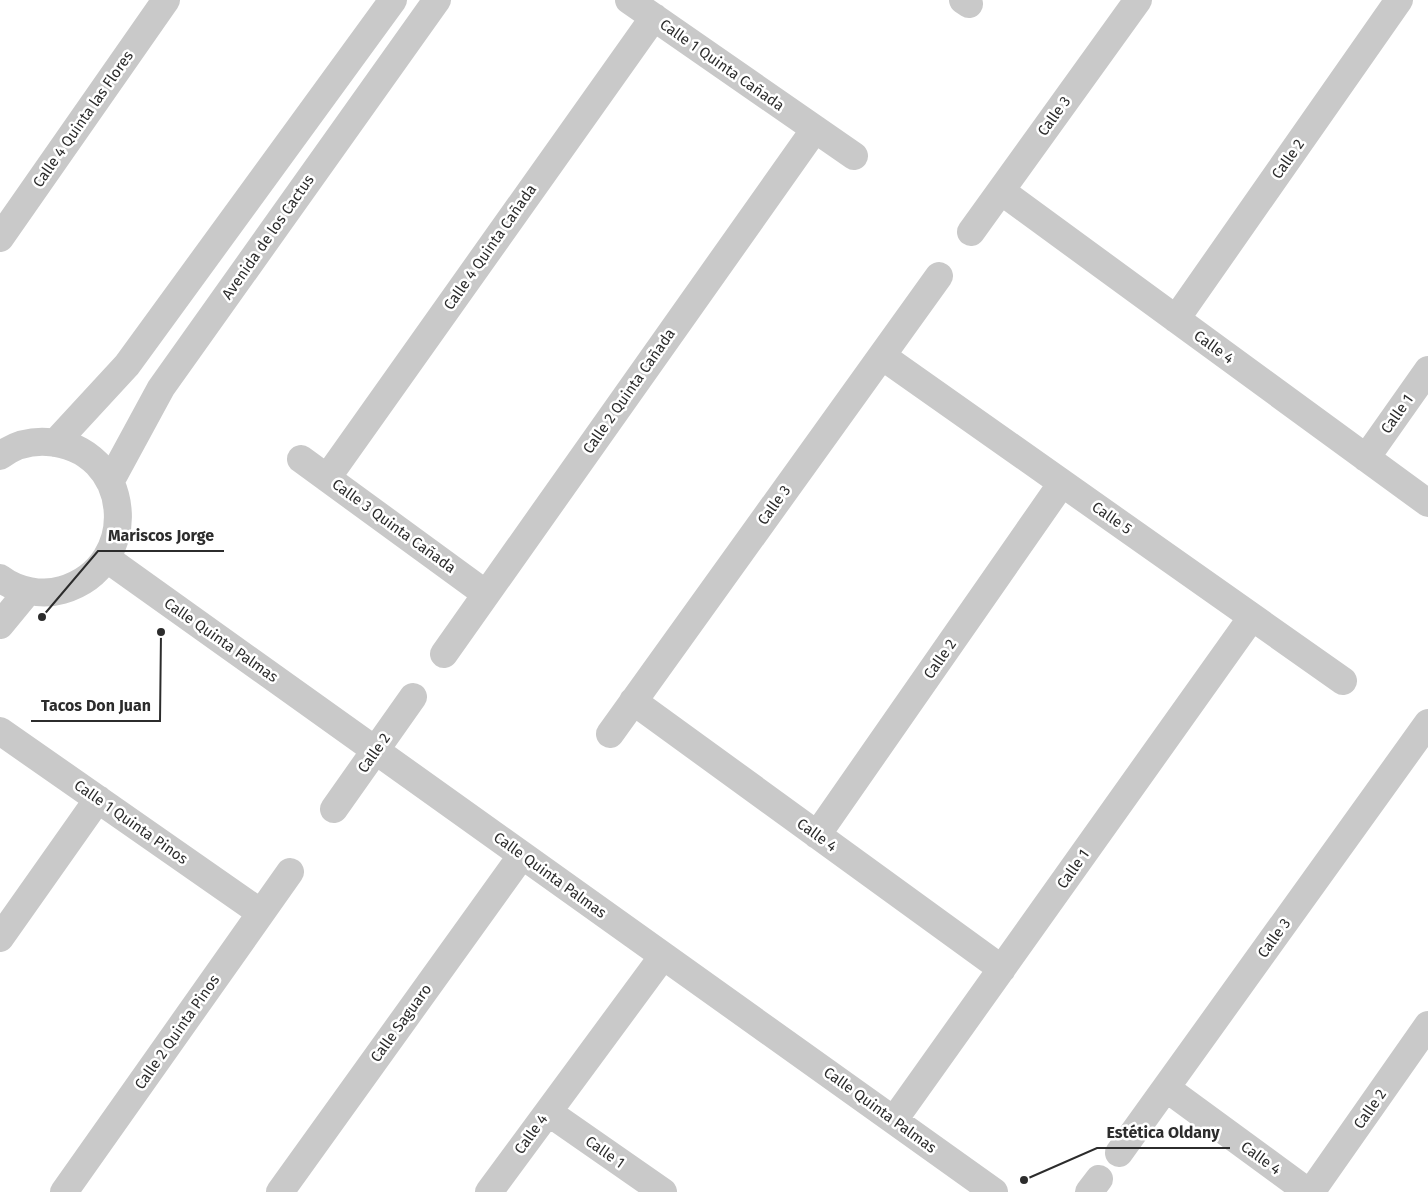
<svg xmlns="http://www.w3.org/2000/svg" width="1428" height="1192" font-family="'Fira Sans',sans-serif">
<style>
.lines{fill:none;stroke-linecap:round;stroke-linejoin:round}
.minor{stroke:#c9c9c9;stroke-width:28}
.labels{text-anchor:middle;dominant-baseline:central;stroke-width:5;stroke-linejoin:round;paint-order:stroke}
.street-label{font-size:15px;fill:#2c2c2c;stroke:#fff}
.leader{fill:none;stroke:#2c2c2c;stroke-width:2}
.callout-dot{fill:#2c2c2c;stroke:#fff;stroke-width:2}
.callout-label{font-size:16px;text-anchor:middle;font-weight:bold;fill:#2c2c2c;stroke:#fff;stroke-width:5;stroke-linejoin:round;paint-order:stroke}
</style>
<rect width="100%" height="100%" fill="#fff"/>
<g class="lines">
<path class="minor" d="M629,0L854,156
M963,0L969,4
M1001,191L1428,503
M971,232L1138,0
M0,238L166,0
M1176,319L1399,0
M882,356L1343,681
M55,443L127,365L393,0
M0,456C13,446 30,441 47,442C133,447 144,566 62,590C42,596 17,591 0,578
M1366,458L1428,370
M301,459L486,594
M327,478L654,17
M110,482L161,388L437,0
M106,558L994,1192
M0,625L28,591
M444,654L815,129
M633,701L1002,969
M0,731L261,913
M610,734L939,276
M334,809L413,697
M817,835L1062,483
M0,938L98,799
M1166,1088L1308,1192
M548,1112L663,1192
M894,1120L1252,617
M1119,1153L1428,723
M64,1192L290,872
M280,1192L522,855
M489,1192L663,956
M1089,1192L1099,1179
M1311,1192L1428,1025"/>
</g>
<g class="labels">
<g class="street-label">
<text transform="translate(722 65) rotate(35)">Calle 1 Quinta Cañada</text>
<text transform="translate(1054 116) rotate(-54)">Calle 3</text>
<text transform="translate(83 119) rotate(-55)">Calle 4 Quinta las Flores</text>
<text transform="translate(1288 159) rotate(-55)">Calle 2</text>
<text transform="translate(268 237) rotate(-55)">Avenida de los Cactus</text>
<text transform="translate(490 247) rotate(-55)">Calle 4 Quinta Cañada</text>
<text transform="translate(1214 347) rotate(36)">Calle 4</text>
<text transform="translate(629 391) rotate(-55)">Calle 2 Quinta Cañada</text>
<text transform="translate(1397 414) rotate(-55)">Calle 1</text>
<text transform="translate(774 505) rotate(-54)">Calle 3</text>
<text transform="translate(1112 518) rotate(35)">Calle 5</text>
<text transform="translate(394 526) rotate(36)">Calle 3 Quinta Cañada</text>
<text transform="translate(221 640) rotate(35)">Calle Quinta Palmas</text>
<text transform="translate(940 659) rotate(-55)">Calle 2</text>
<text transform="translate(374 753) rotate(-55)">Calle 2</text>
<text transform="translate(131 822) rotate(35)">Calle 1 Quinta Pinos</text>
<text transform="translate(817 835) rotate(36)">Calle 4</text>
<text transform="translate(1073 869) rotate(-55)">Calle 1</text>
<text transform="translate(550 875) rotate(36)">Calle Quinta Palmas</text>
<text transform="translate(1274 938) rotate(-54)">Calle 3</text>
<text transform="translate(401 1023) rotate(-54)">Calle Saguaro</text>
<text transform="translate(177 1032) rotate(-55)">Calle 2 Quinta Pinos</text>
<text transform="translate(1370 1109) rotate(-55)">Calle 2</text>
<text transform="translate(880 1110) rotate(36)">Calle Quinta Palmas</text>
<text transform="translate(531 1134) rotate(-54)">Calle 4</text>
<text transform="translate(605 1152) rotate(35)">Calle 1</text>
<text transform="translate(1261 1158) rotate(36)">Calle 4</text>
</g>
</g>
<path class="leader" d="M42 617L98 551H224M161 632L160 721H31M1024 1180L1097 1148H1230"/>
<g class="callout-dot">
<circle cx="42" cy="617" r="5"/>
<circle cx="161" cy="632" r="5"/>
<circle cx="1024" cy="1180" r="5"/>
</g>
<g class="callout-label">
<text x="161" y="541">Mariscos Jorge</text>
<text x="96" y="711">Tacos Don Juan</text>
<text x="1163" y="1138">Estética Oldany</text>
</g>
</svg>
